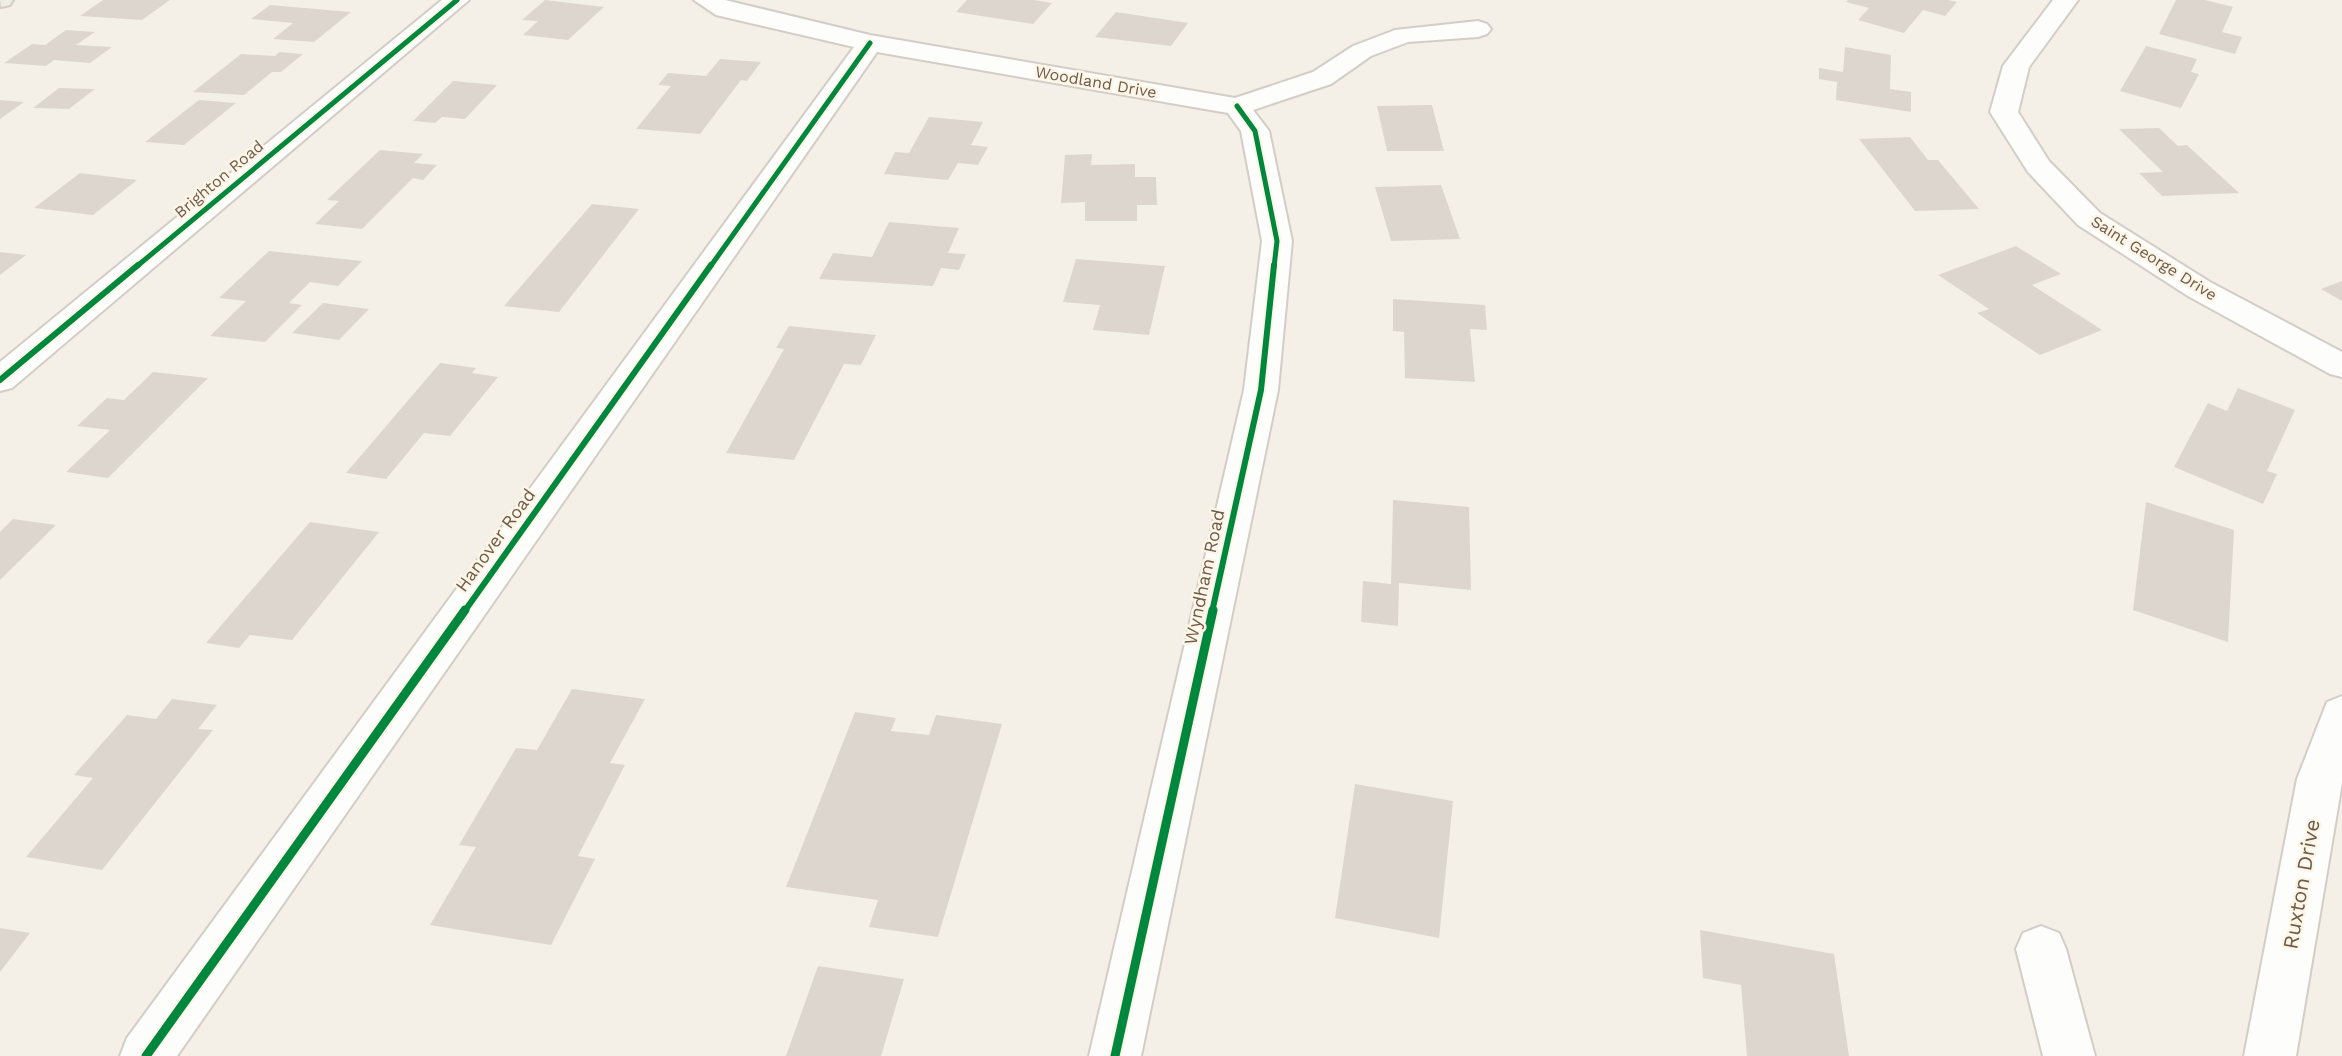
<svg xmlns="http://www.w3.org/2000/svg" width="2342" height="1056" font-family="'Work Sans',sans-serif">
<style>
.building{fill:#ddd6ce}
.lines{fill:none;stroke-linecap:round;stroke-linejoin:round}
.minor-casing{stroke:#d3cdc6;stroke-width:4}
.major-casing{stroke:#d3ccc5;stroke-width:4}
.minor{fill:#fdfdfc;fill-rule:evenodd}
.major{fill:#f0ede5;fill-rule:evenodd}
.cycleway-far2-casing{stroke:#fdf6e7;stroke-width:9}
.cycleway-far1-casing{stroke:#fdf6e7;stroke-width:10}
.cycleway-casing{stroke:#fdf6e7;stroke-width:13}
.cycleway-far2{stroke:#00873e;stroke-width:5}
.cycleway-far1{stroke:#00873e;stroke-width:6}
.cycleway{stroke:#00873e;stroke-width:9}
.labels{text-anchor:middle;dominant-baseline:central;stroke-width:5;stroke-linejoin:round;paint-order:stroke}
.far-street-label{font-size:16px;fill:#6e5a4b;stroke:#fdf6e7}
.street-label{font-size:18px;fill:#6e5a4b;stroke:#fdf6e7}
.near-street-label{font-size:21px;fill:#6e5a4b;stroke:#fdf6e7}
</style>
<rect width="100%" height="100%" fill="#f4f0e8"/>
<path class="building" d="M103,0H170L142,20L80,16Z
M545,0L604,7L568,40L523,35L538,21L522,20Z
M967,0H1034L1052,3L1033,24L956,12Z
M1848,0H1948L1957,2L1945,16L1923,10L1904,33L1858,20L1869,8L1846,2Z
M2176,0H2205L2233,7L2222,32L2242,37L2235,54L2159,34Z
M270,5L351,12L314,42L273,39L293,23L251,19Z
M1116,12L1188,23L1171,46L1095,37Z
M66,30L95,32L76,45L112,47L90,63L54,60L46,66L4,63L32,44L45,45Z
M2146,46L2197,59L2191,72L2199,74L2181,108L2120,91Z
M1845,47L1891,55L1890,89L1911,92V112L1836,100L1837,82L1819,79V68L1843,72Z
M279,52L303,54L281,72H272L244,95L193,92L241,54L275,56Z
M720,59L761,62L747,81L741,80L700,134L636,129L671,86L658,85L668,73L706,76Z
M453,81L497,85L465,119L442,117L435,123L413,121Z
M59,88L95,89L69,109L33,108Z
M0,100L24,102L0,119Z
M199,100L236,103L184,145L145,142Z
M1432,105L1444,151H1387L1377,106Z
M929,117L983,122L971,145L988,147L978,165L958,163L948,180L884,174L895,152L909,153Z
M2159,128L2178,146L2187,145L2239,193L2162,196L2139,173L2163,172L2119,129Z
M1910,137L1928,160H1938L1979,209L1915,211L1859,139Z
M380,150L423,154L414,163L437,165L423,180L413,178L362,229L315,224L339,201L327,200Z
M1092,154L1091,165L1135,164V177H1156L1157,205H1137V221H1085V202L1061,203L1065,155Z
M80,173L137,180L93,215L34,208Z
M1441,185L1460,239L1391,241L1375,187Z
M592,204L639,209L559,312L504,306Z
M889,222L959,228L948,253L966,254L959,270L941,268L933,286L819,279L833,253L872,257Z
M2016,246L2061,274L2032,285L2102,330L2040,355L1977,313L1989,309L1938,275Z
M269,251L362,261L338,286L310,282L289,303L302,305L265,342L210,336L246,301L219,298Z
M0,252L26,255L0,275Z
M1076,259L1165,266L1149,335L1093,330L1100,305L1063,302Z
M2342,281V301L2321,289Z
M1393,299L1485,305L1487,330L1470,329L1475,382L1405,378L1404,332L1393,331Z
M323,303L369,309L339,340L292,333Z
M789,326L876,335L861,365L844,364L794,460L726,453L784,349L776,348Z
M440,363L476,368L472,373L498,377L450,436L424,433L386,479L346,473Z
M153,372L208,378L108,478L66,472L110,430L77,426L107,398L124,400Z
M2238,388L2295,410L2267,471L2277,474L2263,504L2174,467L2208,403L2227,411Z
M1393,500L1469,507L1471,590L1399,583L1398,626L1361,622L1363,581L1391,584Z
M2146,502L2234,530L2228,642L2133,610Z
M13,519L56,525L0,580V532Z
M310,522L379,532L292,640L250,635L239,648L206,643Z
M572,689L645,699L610,763L625,765L578,856L595,859L551,945L430,925L476,847L459,845L516,748L537,750Z
M172,699L217,705L198,729L213,730L102,870L26,857L93,778L74,775L127,715L156,719Z
M855,712L896,718L891,731L929,735L936,715L1002,724L938,937L869,927L878,900L786,887Z
M1355,784L1453,801L1439,938L1335,918Z
M0,928L30,933L0,972Z
M1700,930L1834,954L1849,1056H1747L1741,985L1703,978Z
M818,966L904,979L881,1056H786Z"/>
<g class="lines">
<g class="minor-casing">
<path id="minor" d="M442,0H469L12,388L0,391V362Z
M694,0H725L870,35L1235,98L1313,72L1353,46L1395,30L1478,21L1487,24L1491,29L1487,34L1478,37L1408,42L1371,56L1331,84L1253,110L1269,131L1292,241L1278,390L1141,1056H1089L1244,390L1262,241L1241,131L1228,113L877,52L177,1056H120L127,1038L854,47L716,15Z
M2053,0H2078L2029,67L2018,112L2049,161L2100,213L2210,282L2342,352V377L2330,374L2188,296L2078,225L2028,172L1990,112L2003,66Z
M2342,696V783L2296,1056H2244L2297,779L2327,702Z
M2041,926L2059,933L2066,949L2095,1056H2043L2016,949L2023,933Z"/>
</g>
<g class="major-casing">
<path id="major" d="M0,0H13L10,5L1,7Z"/>
</g>
<use href="#minor" class="minor"/>
<use href="#major" class="major"/>
<g class="cycleway-far2-casing">
<path id="cycleway-far2" d="M1237,106L1255,131L1277,241L1274,267
M136,267L457,0
M710,267L870,43"/>
</g>
<g class="cycleway-far1-casing">
<path id="cycleway-far1" d="M0,380L138,265
M464,612L711,265
M1212,612L1261,390L1274,265"/>
</g>
<g class="cycleway-casing">
<path id="cycleway" d="M146,1056L465,610
M1115,1056L1213,610"/>
</g>
<use href="#cycleway-far2" class="cycleway-far2"/>
<use href="#cycleway-far1" class="cycleway-far1"/>
<use href="#cycleway" class="cycleway"/>
</g>
<g class="labels">
<g class="far-street-label">
<text transform="translate(1096 82) rotate(10)">Woodland Drive</text>
<text transform="translate(219 179) rotate(-40)">Brighton Road</text>
<text transform="translate(2154 258) rotate(32)">Saint George Drive</text>
</g>
<g class="street-label">
<text transform="translate(495 540) rotate(-54)">Hanover Road</text>
<text transform="translate(1204 577) rotate(-78)">Wyndham Road</text>
</g>
<g class="near-street-label">
<text transform="translate(2301 884) rotate(-80)">Ruxton Drive</text>
</g>
</g>
</svg>
